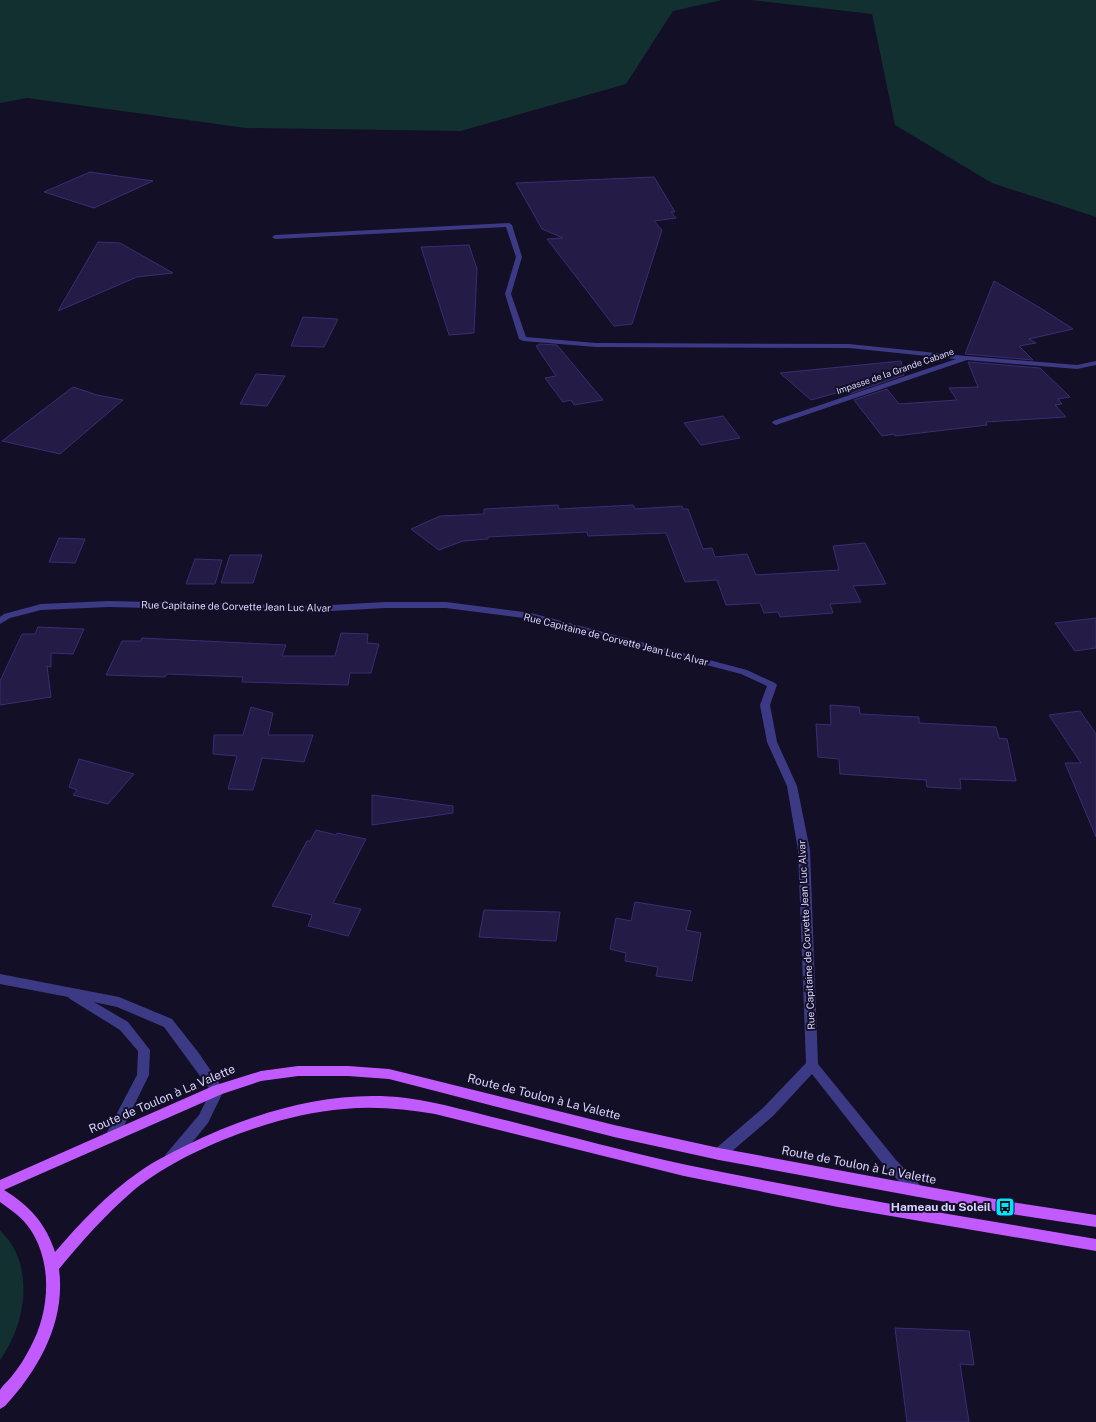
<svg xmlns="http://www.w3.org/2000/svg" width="1096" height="1422" font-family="'Public Sans',sans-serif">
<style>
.green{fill:#12302f}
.building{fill:#241b47;stroke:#3b2d73}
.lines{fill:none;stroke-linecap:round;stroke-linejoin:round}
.minor{fill:#3d3a85;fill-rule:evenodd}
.primary{fill:#c25bff;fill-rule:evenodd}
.labels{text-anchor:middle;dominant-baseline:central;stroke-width:4;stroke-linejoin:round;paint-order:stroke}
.far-street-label{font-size:9px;fill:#d9d4ff;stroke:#130f26}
.street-label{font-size:10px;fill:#d9d4ff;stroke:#130f26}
.near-street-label{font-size:12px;fill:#d9d4ff;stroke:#130f26}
.near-poi-label{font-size:12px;font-weight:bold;fill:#d9d4ff;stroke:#130f26;text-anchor:end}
</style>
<rect width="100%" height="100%" fill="#130f26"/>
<path class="green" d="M0,0H722L673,11L626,84L461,131L246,128L27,98L0,103Z
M751,0H1096V217L992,183L895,125L872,14Z
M0,1230C4,1235 9,1240 12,1245C33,1279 23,1329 0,1360Z"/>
<path class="building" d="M90,172L153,181L94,208L44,192Z
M654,177L675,212H671L676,218L654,221L662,230L632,324L614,326L547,239L563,238L542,229L516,183Z
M98,242L120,243L173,273L137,277L58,311Z
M469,245L477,269L474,333L449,335L421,247Z
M994,281L1042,309L1073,329L1029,339L1036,343L1019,346L1033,360L965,354Z
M303,317L338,319L324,347L291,346Z
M540,344L557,345L603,400L574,405L571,400L563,402L545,378L556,376L536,346Z
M901,361L904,375L849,394L847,390L811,400L780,373Z
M968,362L1040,368L1070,397L1058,399L1062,404L1055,405L1066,417L986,422L987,425L895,436L894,434L882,436L854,400L887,389L899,404L957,400L949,388L978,387Z
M256,374L285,376L267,406L240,404Z
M73,387L97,395L123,400L60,454L2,441Z
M723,416L740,438L701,445L684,423Z
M558,505L559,509L633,505L635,509L682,506L683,509H688L703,549L712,548L715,557L747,554L756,575L839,570L833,546L865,543L886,584L853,586L861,602L830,604L833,613L780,617L778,612L764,613L760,603L726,605L717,580L685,582L666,533L588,536L587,532L488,537V539L463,541L439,550L411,529L440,516L484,514V509Z
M59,538L85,539L75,563L49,562Z
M230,555H262L253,583H221Z
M195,559L222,560L215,584H186Z
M1096,618V648L1075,651L1055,623Z
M38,627L84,629L73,654L51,653V667L47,666L51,697L0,705V681L22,634H35Z
M341,633L368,634L367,643L379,644L371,673H350L348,685L242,682L243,677L167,674L165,677L106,675L122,641H141L142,638L286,645L282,656H335Z
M830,705L859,707L860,714L919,717V723L996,727L999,738L1007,739L1016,781L960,779L961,789L927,787L926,780L840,774L839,759L818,757L816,724L831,725Z
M251,707L273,713L268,735H313L304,762L262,758L253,790L228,789L237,756L213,754L214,735H243Z
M1080,711L1096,734V837L1065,763H1081L1049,715Z
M79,759L134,774L108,804L73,795L77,790L69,787Z
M372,795L453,806V813L372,825Z
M316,830L336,835L337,833L366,839L333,903L361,909L348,936L308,926L312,915L272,906L307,841H310Z
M635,902L691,911L686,930L701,933L692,981L656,976L658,967L625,961L626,953L610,949L616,918L631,921Z
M484,910L560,912L556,941L479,937Z
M895,1328L969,1331L974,1365L960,1364L969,1422H907Z"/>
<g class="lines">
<path class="minor" d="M509,223L512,225L522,257L511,294L526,337L596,343L849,344L966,356L1077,365L1096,361V365L1077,369L967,360L776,425L772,423L773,421L956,359L849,348L596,347L523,341L519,339L505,294L516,257L506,227L275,239L272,237L275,235Z
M109,601L313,606L385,602H446L531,613L747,670L775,683L777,685L770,705L777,742L797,786L810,850L818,1064L896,1160L922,1187L924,1191L922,1195L917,1197L912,1195L886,1168L812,1074L773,1116L724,1158L719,1160L714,1158L712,1154L714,1150L763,1108L806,1063L798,850L787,786L767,742L760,705L767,686L741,674L531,619L446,608H385L313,612L109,607L41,610L10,618L0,624V617L4,614L41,604Z
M0,974L119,997L172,1019L198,1052L224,1090L208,1123L176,1162L171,1164L166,1162L164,1158L166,1154L199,1115L211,1091L164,1027L117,1007L94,1002L128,1022L150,1050L149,1075L117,1140L112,1142L107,1140L105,1136L137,1075L138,1051L120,1030L70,999L68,997L0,984Z"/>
<path class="primary" d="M298,1066H348L389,1069L614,1125L719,1148L1005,1201L1096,1215V1227L1005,1213L719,1160L614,1137L389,1079L348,1076H298L261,1081L222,1094L4,1190C30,1206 46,1224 55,1252C80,1223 107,1194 139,1172C154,1161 171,1153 187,1145C255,1112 331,1089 406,1098C442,1103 475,1113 509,1121C568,1136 627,1152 687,1165C823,1193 959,1216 1096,1239V1251L838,1207L684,1176L435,1114C405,1109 375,1106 344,1109C278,1114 186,1148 134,1190C106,1214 82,1241 59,1269C66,1321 39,1369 5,1406L0,1409C0,1403 0,1395 0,1390C2,1386 9,1380 12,1376C19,1367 25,1358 30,1348C50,1312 53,1263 30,1229C22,1217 11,1210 0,1202V1180L213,1086L261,1071Z"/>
</g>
<defs>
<g id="bus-square" transform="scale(1)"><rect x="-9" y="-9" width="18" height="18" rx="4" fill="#00e5ff" stroke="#130f26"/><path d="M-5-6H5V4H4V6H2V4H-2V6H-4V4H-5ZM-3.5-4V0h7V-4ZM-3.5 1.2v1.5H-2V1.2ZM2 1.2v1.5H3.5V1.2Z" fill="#111"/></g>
</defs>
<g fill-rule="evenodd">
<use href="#bus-square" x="1005" y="1207"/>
</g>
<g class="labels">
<g class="far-street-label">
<text transform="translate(895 371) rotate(-19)">Impasse de la Grande Cabane</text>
</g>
<g class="street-label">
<text transform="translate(236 606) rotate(1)">Rue Capitaine de Corvette Jean Luc Alvar</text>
<text transform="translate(616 639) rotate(14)">Rue Capitaine de Corvette Jean Luc Alvar</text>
<text transform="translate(806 935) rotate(-93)">Rue Capitaine de Corvette Jean Luc Alvar</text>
</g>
<g class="near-street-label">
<text transform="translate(544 1097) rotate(14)">Route de Toulon à La Valette</text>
<text transform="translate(162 1099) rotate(-23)">Route de Toulon à La Valette</text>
<text transform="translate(859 1165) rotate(11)">Route de Toulon à La Valette</text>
</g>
<g class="near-poi-label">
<text x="991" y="1207">Hameau du Soleil</text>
</g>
</g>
</svg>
